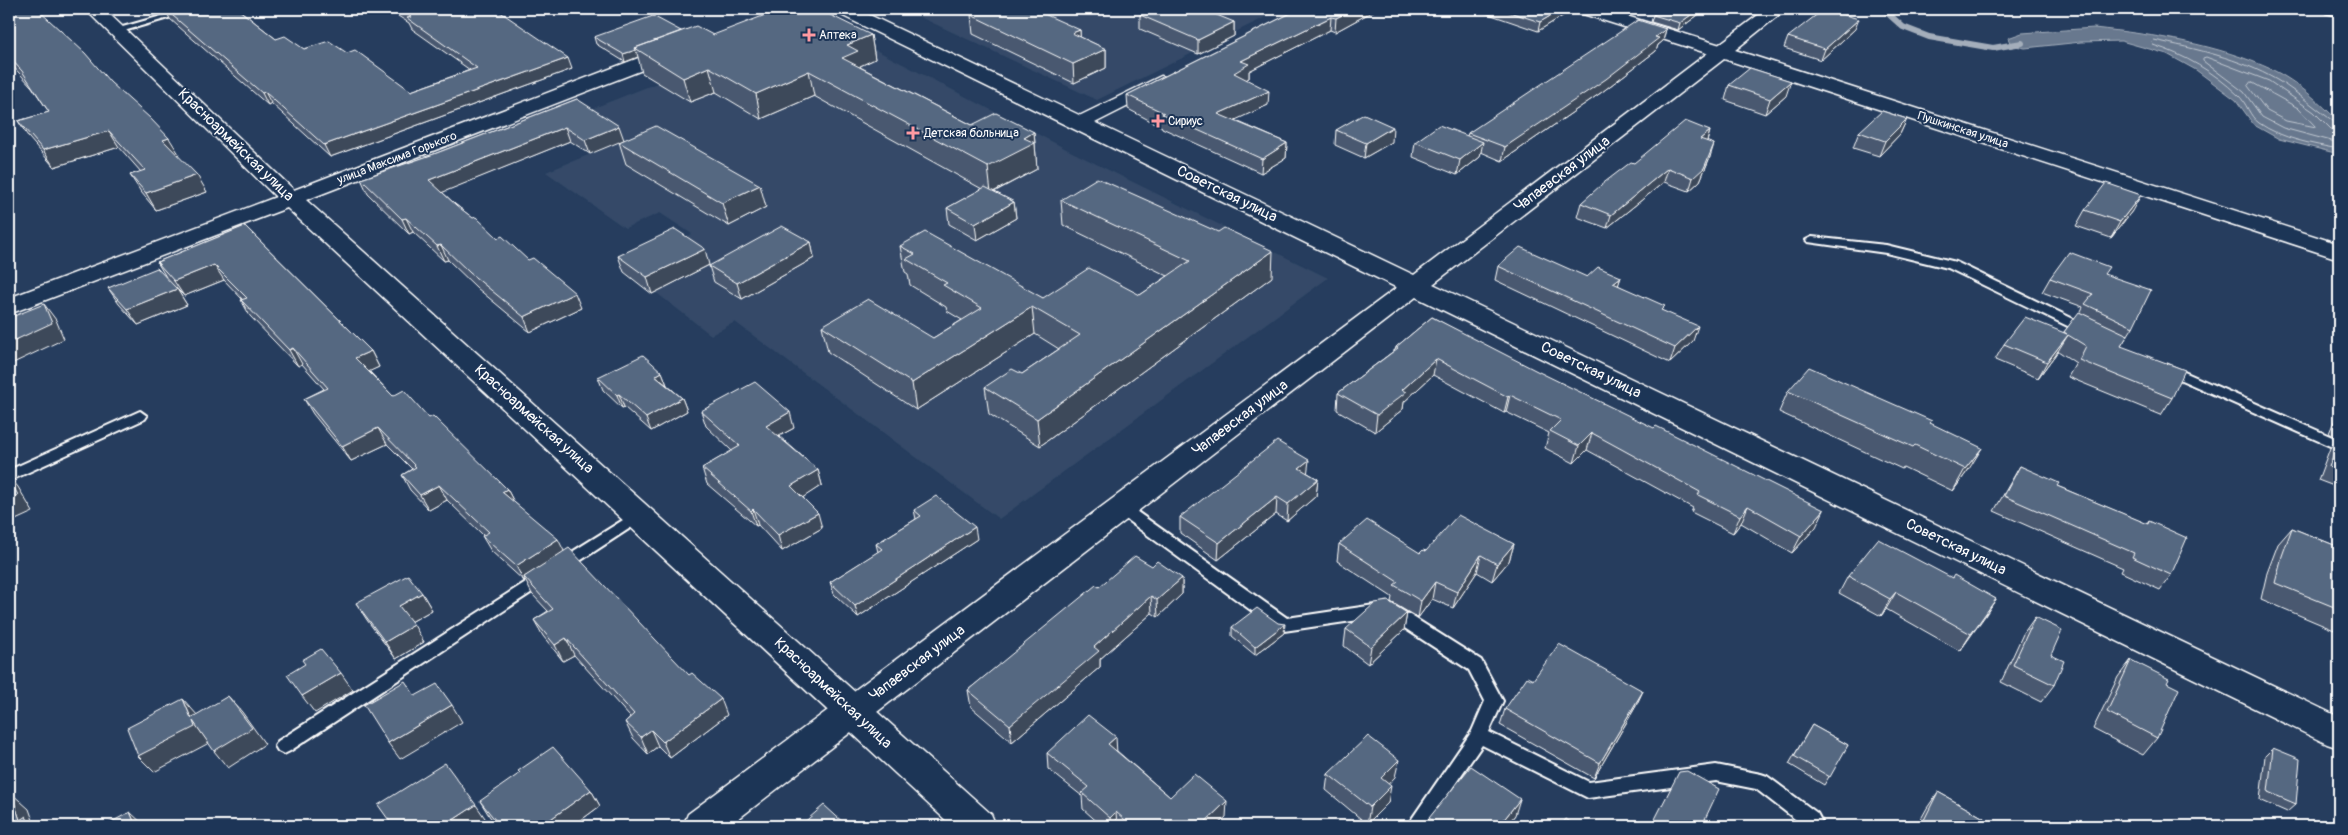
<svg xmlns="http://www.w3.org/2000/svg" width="2348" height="835" font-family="Pangolin,sans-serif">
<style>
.built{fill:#344a68}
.water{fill:#67788e;stroke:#a4aebb}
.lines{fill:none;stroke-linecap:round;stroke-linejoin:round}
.shore{stroke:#c2c9d2;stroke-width:1}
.stream{stroke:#a4aebb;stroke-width:6}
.lane-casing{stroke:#fff;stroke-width:4}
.street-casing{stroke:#fff;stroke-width:3}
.secondary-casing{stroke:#fff;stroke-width:3}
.lane{fill:#1d3557;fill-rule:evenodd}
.street{fill:#1d3557;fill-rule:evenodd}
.secondary{fill:#1d3557;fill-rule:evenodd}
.wall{fill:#49596f;stroke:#fff}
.shaded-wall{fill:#3c485a;stroke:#fff}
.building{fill:#556781;stroke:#fff}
.poi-dot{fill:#ff9aa2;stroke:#1d3557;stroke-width:2}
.labels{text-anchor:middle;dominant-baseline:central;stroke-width:4;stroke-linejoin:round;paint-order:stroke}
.far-poi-label{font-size:12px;fill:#fff;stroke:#1d3557;text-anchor:start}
.far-street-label{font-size:12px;fill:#fff;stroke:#1d3557}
.street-label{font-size:15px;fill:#fff;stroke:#1d3557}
</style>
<rect width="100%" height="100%" fill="#263d5e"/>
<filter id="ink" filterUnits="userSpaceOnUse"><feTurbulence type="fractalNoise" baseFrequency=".02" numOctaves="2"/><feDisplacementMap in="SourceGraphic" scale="10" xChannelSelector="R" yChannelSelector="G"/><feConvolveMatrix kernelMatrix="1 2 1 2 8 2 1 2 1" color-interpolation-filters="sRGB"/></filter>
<g filter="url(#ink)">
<path class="built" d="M903,9H1282L1097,100Z
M807,24L845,34L1072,152L1328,278L999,519L735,322L711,335L623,267L692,234L660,213L625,228L546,172L623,141L581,113Z"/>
<path class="water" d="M2094,28C2156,35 2217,44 2273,70C2296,81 2321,103 2339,122V154L2279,139L2254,125L2236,100L2196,70L2167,54L2121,41L2081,42L2025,48L2011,45L2008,38L2022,33Z"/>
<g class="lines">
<path class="shore" d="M2251,82L2298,108L2316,127L2286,121L2267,111L2248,86Z
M2339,125C2318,111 2299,93 2277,80C2239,58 2196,49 2154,40L2152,42L2153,45C2185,55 2214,72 2238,95C2247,103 2249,116 2259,123C2282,139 2312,144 2339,149
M2339,131L2331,129L2314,112L2269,81L2206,57L2203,58V61L2244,92L2262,117L2283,128L2339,143"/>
<path class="stream" d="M1883,9L1903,27L1929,37L1993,48L2022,43"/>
<g class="lane-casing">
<path id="lane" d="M186,9H199L117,33L112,30Z
M1812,237L1886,245L1956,262L2092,328L2094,331L2088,335L2084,334L1948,268L1886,253L1808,242L1806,240Z
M2166,364L2339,440V450L2161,371L2159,368Z
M140,411L147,416L145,419L9,481V470Z
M1121,503L1126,504L1287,618L1388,603L1394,605L1481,660L1503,701L1489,732L1589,782L1716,765L1761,774L1767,776L1817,813L1824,826H1804L1756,789L1716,781L1588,798L1482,745L1426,826H1407L1472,731L1485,701L1469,670L1386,616L1284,631L1278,630L1116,512L1114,508L1116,504Z
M639,510L644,511L646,515L644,519L566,570L561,572L556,570L553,566L556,562Z
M543,571L549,573L551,577L549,581L290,751L284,754L278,751L275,746L278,741Z"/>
</g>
<g class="street-casing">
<path id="street" d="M1577,9H1604L1730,48L1732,52L1730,56L1723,58L1716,56L1580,13Z
M2323,9H2339V16L2326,13Z
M1161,76L1168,78L1171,82L1168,86L1087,127L1080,129L1073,127L1070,123L1073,119Z
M1416,278L1425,280L1428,285L1425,290L729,826H683L688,814L1407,280Z"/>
</g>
<g class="secondary-casing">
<path id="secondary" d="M85,9H104L294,190L667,47L674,45L681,47L683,51L681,55L306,200L991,814L996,826H952L287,208L9,314V298L276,197Z
M834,9H857L1414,275L1766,9H1786L1735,50L2339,244V259L1724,59L1433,284L2339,717V748L2327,744L837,13Z"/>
</g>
<use href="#lane" class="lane"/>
<use href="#street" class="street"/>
<use href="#secondary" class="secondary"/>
</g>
<path class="wall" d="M9,9L110,82L179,154L177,155L207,192L156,210L141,192L130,175L141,172L119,147L54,167L29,138L18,121L49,112L32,87L9,62Z
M158,9H238L276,39L304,49L347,53L411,91L470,70L412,29L409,23L387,9H456L457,10L462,9H461H496L572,69L330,157L271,103L268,105L170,19L167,13H163Z
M1299,9H1377L1335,32L1330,30L1249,71V78L1246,79L1268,105L1234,120L1287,143L1286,158L1261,173L1162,128V127L1128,109L1127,95Z
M1474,9H1574L1538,31Z
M1659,9H1706L1678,30L1651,22L1653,15L1659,10H1658Z
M971,15L1080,30V37L1106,49V68L1074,83L973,34Z
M1140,15L1234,22V36L1198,54L1140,29Z
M1666,29L1663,41L1658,45L1656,51L1602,92L1502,161L1481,152L1480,157L1457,175L1413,157L1415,142L1467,136L1468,133Z
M1855,29L1821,60L1784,48L1788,37Z
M681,31L713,35H871L875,59L860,66V67L972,125L1034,132L1037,169L994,192L1014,202L1016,218L977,240L949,224L947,208L982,189L814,96L761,119L716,92L690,102L642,73L638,57L625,62L596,44L594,37Z
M1729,85L1786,96L1765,114L1725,100Z
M577,99L590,154L570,141L442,192L456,205L498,238L581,308L530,332L477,288L448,260L444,261L413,232L409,234L368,194L361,179L434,154Z
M1907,119L1900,134L1879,156L1853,148L1859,132Z
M1336,130L1392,142L1364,158L1335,145Z
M1710,131L1707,142L1710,157L1700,181L1689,191L1664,182L1607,228L1577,217L1581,203L1634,163Z
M619,142L766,207L729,226L626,164Z
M1061,200L1272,277L1040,446L989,414L985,387L1022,374L1059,349L1035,334L916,410L828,352L822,326L933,338L962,320L947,311L946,307L910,285L908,274L905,272L900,246L1043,298L1140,295L1168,276L1063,225Z
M2085,210L2132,211L2111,238L2076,226Z
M245,226L371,351L379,367L369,371L393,396L429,418L507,489L514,502L564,551L727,715L670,758L658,746L648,754L633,738L625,722L630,717L574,655L563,661L543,636L534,620L548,611L532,594L525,580L524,581L491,551L482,536L483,535L447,500L429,510L410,490L402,475L412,469L387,444L351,461L313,414L304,399L324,389L302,364L298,366L250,316L241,300H243L224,280L184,296L177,289L187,305L138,325L119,304L108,288L166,277L157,262Z
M811,242L814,258L742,299L714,282L709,266Z
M618,256L709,265L652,294L624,272Z
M1498,266L1587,277H1621L1618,285L1663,311L1693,341L1670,363L1495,280Z
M2105,274L2133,327L2121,346L2172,398L2161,415L2068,377L2076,363L2058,351L2038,378L1995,360L2004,344L2063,333L2080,313L2083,307L2042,292L2050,278Z
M1432,317L1816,527L1792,553L1741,523L1733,533L1691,512L1693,508L1587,450L1574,463L1545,448L1549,433L1506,412L1504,413L1433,375L1404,402L1403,409L1375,432L1337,410L1338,393L1395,350L1396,347Z
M662,372L667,385L682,398L687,411L651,431L624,407L622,408L603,390L598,377Z
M1788,391L1930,423L1969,469L1953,491L1903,467L1902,469L1779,412Z
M2339,410V488L2318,480L2330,448L2338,438L2329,433Z
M701,411L794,428L779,436L818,470L822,485L803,497L822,528L782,551L758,525L756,526L707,484L702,468L732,451L706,426Z
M2020,466L2057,486L2147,524L2149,521L2171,575L2160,590L2121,572L2123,568L1994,511Z
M1308,473L1318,479L1316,496L1287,521L1276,514L1218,560L1180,533V517Z
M914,510L977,539L858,617L834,594L830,582L878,552L876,544L916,519Z
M2292,528L2339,547V624L2334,630L2261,599L2267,573L2278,544Z
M1339,544L1420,553L1426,551L1514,544L1509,561L1492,581L1477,572L1453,608L1432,599L1418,618L1391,602L1392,597L1337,561Z
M1848,576L1952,578L1996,599L1960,651L1886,609L1881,616L1839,593Z
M1182,578V594L1158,617L1152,613L1100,659V667L1012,742L971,707L968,690L1099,587Z
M422,593L432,610L411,622L424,642L396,659L367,620L356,603Z
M1407,613L1404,630L1368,664L1344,646L1346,629Z
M2035,617L2051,655L2054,685L2041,702L2001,682L2023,634Z
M1232,627L1284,633L1255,655L1232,636Z
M2131,660L2167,683L2157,738L2143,755L2093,729L2118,677Z
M1636,706L1594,778L1500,725L1505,709Z
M1812,725L1848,745L1824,785L1789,764Z
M2273,748L2296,804L2287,812L2260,800L2265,756Z
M1117,751L1170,797L1226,817L1216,826H1102L1083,809L1082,796L1048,769L1047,753Z
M1328,774L1395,777L1388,784V803L1367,824L1326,790Z
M591,790L600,806L573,826H498L490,817L480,801Z
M1938,792L1998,826H1917L1927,808Z
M1515,815L1506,826H1427L1429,818Z
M1705,819L1718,826H1651L1654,821Z"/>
<path class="shaded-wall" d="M161,9H165L167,13H163Z
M1354,9H1377L1335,32L1336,18Z
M1562,9H1574L1538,31L1540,22Z
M1699,9H1706L1678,30L1680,23Z
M1331,17L1330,30L1249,71V78L1233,87L1234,73L1241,61Z
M1859,19L1855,29L1821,60L1825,49Z
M1234,22V36L1198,54V40Z
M1666,29L1663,41L1658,45L1656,51L1602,92L1502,161L1505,147Z
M1080,30L1081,49L1072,33Z
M871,35L875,59L860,66L862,75L842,58L847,45Z
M1106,49V68L1074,83L1073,64Z
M636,50L638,57L625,62L623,54Z
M568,58L572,69L330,157L324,145Z
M709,67L716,92L690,102L683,78Z
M809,71L814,96L761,119L756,94Z
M1791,81L1786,96L1765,114L1770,99Z
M1269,91L1268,105L1218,128V114Z
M265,92L271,103L268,105L262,93Z
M1907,119L1900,134L1879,156L1885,141Z
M619,126L624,140L590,154L585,140Z
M565,127L570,141L436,195L429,180Z
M1393,127L1392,142L1364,158L1366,143Z
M109,131L119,147L54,167L43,150Z
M1710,131L1706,144L1700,139Z
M1034,132L1037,169L991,193L988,167L1024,138Z
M169,138L179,154L173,156L163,140Z
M1483,142L1480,157L1457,175L1460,160Z
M1287,143L1286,158L1261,173L1262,159Z
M1714,144L1710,157L1700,181L1689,191L1693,178Z
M1668,168L1664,182L1607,228L1611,215Z
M197,175L207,192L156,210L146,193Z
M760,185L766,207L729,226L722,203Z
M2141,195L2132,211L2111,238L2120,222Z
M1014,202L1016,218L977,240L975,224Z
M406,218L413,232L409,234L402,219Z
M811,242L814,258L742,299L737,283Z
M441,245L448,260L444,261L437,246Z
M705,249L709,265L652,294L647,277Z
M1273,251L1272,277L1040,446L1037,419Z
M214,265L224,280L184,296L174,281Z
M1621,277L1616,292L1613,283Z
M177,289L187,305L138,325L127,309Z
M575,293L581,308L530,332L524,317Z
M44,304L56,320L64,339L9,365V343Z
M1032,307L1035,334L916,410L912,383Z
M1698,326L1693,341L1670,363L1675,348Z
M2068,335L2058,351L2038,378L2047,362Z
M293,348L302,364L298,366L289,350Z
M371,351L379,367L364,374L355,358Z
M1436,359L1433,375L1404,402L1403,409L1375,432L1377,415L1402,390Z
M662,372L667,385L655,376Z
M619,394L624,407L622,408L617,395Z
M1510,395L1506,412L1504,413L1508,397Z
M682,398L687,411L651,431L646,418Z
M790,412L794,428L770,441L766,426Z
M378,428L387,444L351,461L342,446Z
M1592,433L1587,450L1574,463L1579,446Z
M1982,448L1969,469L1953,491L1965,469Z
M1309,460L1307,476L1299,468Z
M818,470L822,485L796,502L791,486Z
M9,476L18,487L33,512L9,523Z
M1318,479L1316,496L1287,521L1288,504Z
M439,485L447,500L429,510L420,495Z
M507,489L515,504L502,492Z
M1277,497L1276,514L1218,560L1219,543Z
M1748,506L1741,523L1733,533L1740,516Z
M753,509L758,525L756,526L751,511Z
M1824,510L1816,527L1792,553L1801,536Z
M818,513L822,528L782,551L778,535Z
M975,527L977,539L858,617L855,606Z
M558,539L566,555L524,577L525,580L524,581L516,566Z
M1514,544L1509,561L1492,581L1497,564Z
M1481,555L1477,572L1453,608L1457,592Z
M1182,578V594L1158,617L1157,600Z
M1435,582L1432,599L1418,618L1421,601Z
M1896,592L1886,609L1881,616L1890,599Z
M422,593L432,610L409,623L399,606Z
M1151,596L1152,613L1100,659V667L1012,742L1010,725L1094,647Z
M1996,599L1985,616L1960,651L1971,634Z
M1407,613L1404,630L1368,664L1371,647Z
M1285,624L1284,633L1255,655V647Z
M414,625L424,642L396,659L385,642Z
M566,638L574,655L563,661L555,645Z
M341,673L353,690L315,713L302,696Z
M1643,691L1636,706L1594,778L1600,763Z
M228,696L242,712L265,744L228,768L214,751Z
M183,699L198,716L191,718Z
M721,699L727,715L670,758L663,742Z
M452,705L462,722L400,759L388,743Z
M193,721L209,743L154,772L138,756Z
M651,730L658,746L648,754L641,737Z
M1116,737L1117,754L1108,744Z
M1399,760L1395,777L1378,795L1381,778Z
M1391,786L1388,803L1367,824L1370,807Z
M591,790L600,806L573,826H541Z
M11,793L29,809L34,823L37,826H28L20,820Z
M1520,799L1515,815L1506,826H1499Z
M1227,801L1226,817L1216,826H1201Z
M476,805L487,821L479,826H444Z
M130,812L145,826H136Z
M1116,812L1117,826H1111L1110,818Z"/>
<path class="building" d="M9,9H37L85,53L110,82L150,118L169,138L163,140L197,175L146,193L130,175L145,170L109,131L43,150L18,121L49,112L22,71L9,57Z
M165,9H238L276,39L285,36L304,49L329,41L347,53L355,50L411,91L477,68L407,18L411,17L399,9H456L457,10L464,9H496L568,58L324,145L265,92L262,93Z
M781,9H818L871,35L847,45L858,51L842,58L972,125L996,113L1034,132L1024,138L1035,143L988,167L809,71L756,94L709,67L683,78L635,48L696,26L713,35Z
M986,9H1033L1080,30L1072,33L1106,49L1073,64L971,15Z
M1153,9H1202L1234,22L1198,40L1140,15Z
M1299,9H1354L1336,18L1331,17L1241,61L1249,64L1234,73L1269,91L1218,114L1287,143L1262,159L1162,114L1164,113L1127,95Z
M1500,9H1562L1540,22Z
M1662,9H1699L1680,23L1653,15Z
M1824,9L1859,19L1825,49L1788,37Z
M653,16L681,31L635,48L636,50L623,54L594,37Z
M1638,20L1666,29L1655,37L1659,38L1606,79L1505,147L1468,133Z
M1750,68L1791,81L1770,99L1729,85Z
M577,99L619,126L585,140L565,127L429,180L456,205L473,218L476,217L498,238L502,236L528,260L533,258L575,293L524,317L470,273L441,245L437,246L406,218L402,219L361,179L434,154Z
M1882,111L1907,119L1885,141L1859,132Z
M1364,114L1393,127L1366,143L1336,130Z
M1685,121L1710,131L1700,139L1714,144L1704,168L1693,178L1668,168L1611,215L1581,203L1601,185L1631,162L1634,163Z
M1439,125L1483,142L1460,160L1415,142Z
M656,126L760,185L722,203L619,142Z
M1097,178L1218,232L1224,228L1273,251L1037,419L985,387L1012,369L1022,374L1080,335L1032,307L912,383L822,326L868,299L933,338L982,308L943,285L947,283L906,259L915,254L900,246L925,232L1043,298L1089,268L1140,295L1190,261L1061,200Z
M2106,183L2141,195L2120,222L2085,210Z
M985,187L1014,202L975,224L947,208Z
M245,226L371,351L355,358L393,396L404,390L429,418L433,416L507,489L502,492L558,539L516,566L482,536L489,532L439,485L420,495L402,475L416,467L378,428L342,446L304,399L328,388L293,348L289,350L241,300L247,298L214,265L174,281L157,262Z
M782,226L811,242L737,283L709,266Z
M675,229L705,249L647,277L618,256Z
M1520,247L1587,277L1598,267L1621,277L1613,283L1665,306L1661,310L1698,326L1675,348L1498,266Z
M2069,252L2109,267L2104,274L2151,290L2133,327L2085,304L2093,294L2050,278Z
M157,268L177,289L127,309L108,288Z
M44,304L52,323L9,343V318Z
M2079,312L2128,335L2121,346L2185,370L2172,398L2079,360L2086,346L2068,335L2047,362L2004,344L2025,317L2067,334L2064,332Z
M1432,317L1539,372L1654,428L1656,426L1824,510L1801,536L1748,506L1740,516L1698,495L1700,492L1592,433L1579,446L1550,431L1561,420L1510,395L1508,397L1436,359L1402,390L1406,392L1377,415L1338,393L1398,348L1396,347Z
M643,355L662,372L655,376L682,398L646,418L619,394L617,395L598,377Z
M1809,367L1932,421L1930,423L1982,448L1965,469L1915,445L1913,447L1788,391Z
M755,382L790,412L766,426L818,470L791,486L818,513L778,535L753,509L751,511L702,468L740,446L701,411Z
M2339,439V471L2329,467Z
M1277,441L1309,460L1299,468L1318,479L1288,504L1277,497L1219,543L1180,517Z
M2020,466L2059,483L2057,486L2148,524L2149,521L2187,538L2171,575L2132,557L2134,553L2004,496Z
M9,478L18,495L9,499Z
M936,496L975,527L855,606L830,582L882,549L876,544L921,516L914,510Z
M1458,515L1514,544L1497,564L1481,555L1457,592L1435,582L1421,601L1394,585L1398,582L1339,544L1367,520L1420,553L1423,550L1426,551Z
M2292,528L2339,547V609L2275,583L2282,556Z
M1878,539L1952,578L1954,575L1996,599L1971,634L1896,592L1890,599L1848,576Z
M569,548L689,675L692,673L721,699L663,742L651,730L641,737L625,722L634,714L566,638L555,645L534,620L553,609L524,577Z
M1135,556L1152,566L1157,561L1182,578L1157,600L1151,596L1094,647L1099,651L1010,725L968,690L1096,585L1099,587Z
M408,575L422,593L399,606L414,625L385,642L356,603Z
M1388,601L1407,613L1371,647L1346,629L1375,603Z
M1257,608L1278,623L1285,624L1255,647L1232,627Z
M2035,617L2062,630L2051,655L2064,661L2054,685L2013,665Z
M1559,644L1643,691L1600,763L1505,709L1527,677L1533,680Z
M321,649L341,673L302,696L287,675L305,664L302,660Z
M2131,660L2169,679L2167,683L2179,689L2157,738L2107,712Z
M405,681L415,696L437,684L452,705L388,743L364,705Z
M228,696L252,728L214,751L193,721L195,727L138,756L127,728L183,699L191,718Z
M1088,715L1116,737L1108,744L1170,797L1194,774L1227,801L1201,826H1132L1116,812L1110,818L1082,793L1089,787L1047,753Z
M1812,725L1848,745L1830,777L1794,756Z
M1368,736L1399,760L1381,778L1391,786L1370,807L1328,774Z
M553,747L591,790L541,826H500L480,801L520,773L518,771Z
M2273,748L2300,759L2296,804L2268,792Z
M445,763L476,805L444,826H393L378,805Z
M1471,766L1520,799L1499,826H1441L1429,818Z
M1687,771L1719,789L1705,819L1718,826H1663L1654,821L1679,772Z
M1938,792L1998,826H1921Z
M11,793L20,820L26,816L30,826H9V794Z
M824,805L847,826H800Z
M130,812L136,826H104Z
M1566,819L1576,826H1560Z"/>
</g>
<g class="poi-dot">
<path d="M806.5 27.5h5v5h5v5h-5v5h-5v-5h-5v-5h5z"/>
<path d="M1155.5 113.5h5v5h5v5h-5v5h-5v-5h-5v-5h5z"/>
<path d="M910.5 125.5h5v5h5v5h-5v5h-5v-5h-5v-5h5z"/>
</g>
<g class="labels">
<g class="far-poi-label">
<text x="819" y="35">Аптека</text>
<text x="1168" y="121">Сириус</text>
<text x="924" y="133">Детская больница</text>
</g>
<g class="far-street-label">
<text transform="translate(1963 130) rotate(18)">Пушкинская улица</text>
<text transform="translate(397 158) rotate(-21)">улица Максима Горького</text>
</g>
<g class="street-label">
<text transform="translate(236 145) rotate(44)">Красноармейская улица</text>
<text transform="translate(1562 174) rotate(-37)">Чапаевская улица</text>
<text transform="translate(1227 194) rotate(26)">Советская улица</text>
<text transform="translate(1591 370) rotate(26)">Советская улица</text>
<text transform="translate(1240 418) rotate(-37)">Чапаевская улица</text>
<text transform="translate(534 419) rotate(42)">Красноармейская улица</text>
<text transform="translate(1956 547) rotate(26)">Советская улица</text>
<text transform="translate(917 663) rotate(-37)">Чапаевская улица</text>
<text transform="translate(833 693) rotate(43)">Красноармейская улица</text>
</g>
</g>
<rect width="2348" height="835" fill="none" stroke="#1d3557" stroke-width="30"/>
<rect x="15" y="15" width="2318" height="805" fill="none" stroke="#fff" stroke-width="2" filter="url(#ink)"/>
</svg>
